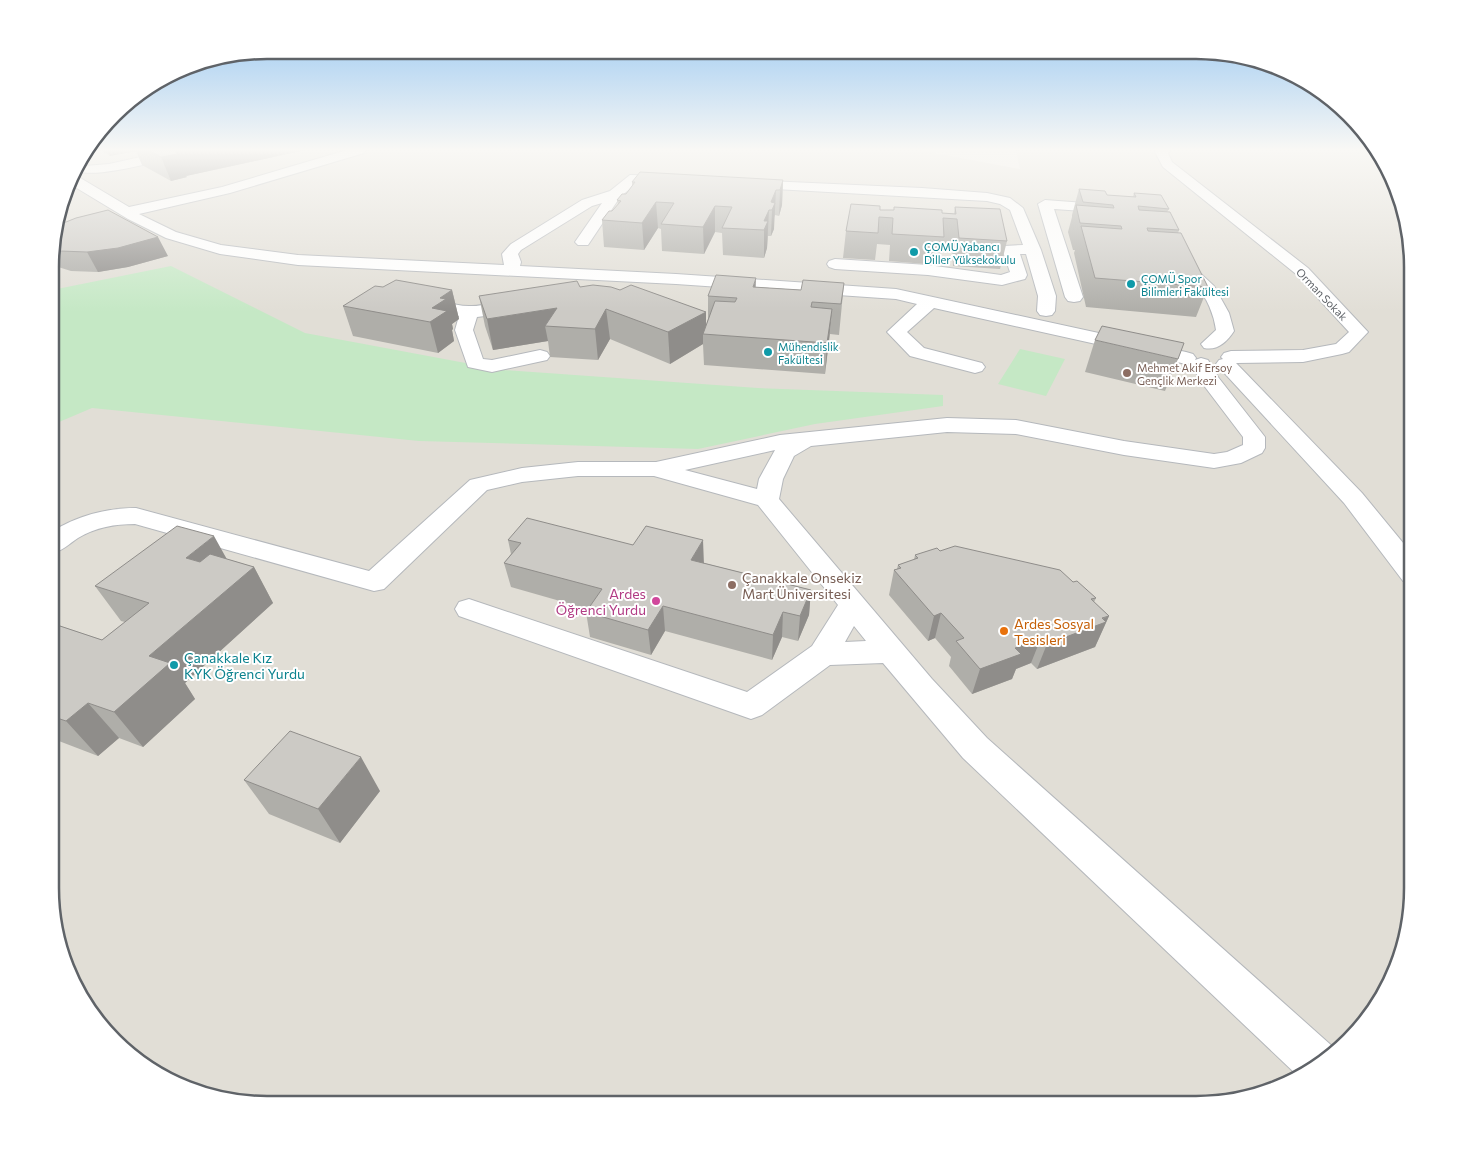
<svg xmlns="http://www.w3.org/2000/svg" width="1463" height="1155" font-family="Commissioner,sans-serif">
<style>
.education{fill:#e1ded6}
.green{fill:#c5e8c5}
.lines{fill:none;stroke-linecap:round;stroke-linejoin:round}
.minor-casing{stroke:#b5b8bc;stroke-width:2}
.minor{fill:#fff;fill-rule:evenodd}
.wall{fill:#afaea9}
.shaded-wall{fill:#8f8d8a}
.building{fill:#cccac5;stroke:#8f8d8a}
.culture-dot{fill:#0f9aa8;stroke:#fff;stroke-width:2}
.education-dot{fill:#8d6e63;stroke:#fff;stroke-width:2}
.hotel-dot{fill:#d1479c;stroke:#fff;stroke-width:2}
.food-dot{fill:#e8710a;stroke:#fff;stroke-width:2}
.labels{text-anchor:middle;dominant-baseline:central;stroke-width:4;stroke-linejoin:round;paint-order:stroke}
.far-culture-label{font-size:11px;fill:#0d838f;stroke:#fff;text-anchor:start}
.far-street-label{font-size:11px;fill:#5f6368;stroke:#fff}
.far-education-label{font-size:11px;fill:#785e54;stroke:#fff;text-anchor:start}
.education-label{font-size:14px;fill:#785e54;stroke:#fff;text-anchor:start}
.hotel-label{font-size:14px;fill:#b23c85;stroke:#fff;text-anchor:end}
.food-label{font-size:14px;fill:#c56008;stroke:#fff;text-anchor:start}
.culture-label{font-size:14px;fill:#0d838f;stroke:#fff;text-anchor:start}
.rim{fill:none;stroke:#5f6368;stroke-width:2.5}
</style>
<rect width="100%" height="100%" fill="#f1efe8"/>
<path class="education" d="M86,150H918L1020,169L1016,150H1375L1391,171L1413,266V903L1396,972L1359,1032L1280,1088L1197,1105H252L184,1089L123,1051L72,985L50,903L52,238L79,158Z"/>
<path class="green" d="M171,266L305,333L503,370L758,388L943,395V406L815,424L698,449L419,441L92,408L52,425V290Z
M1020,349L1065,359L1046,396L998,384Z"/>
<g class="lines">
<g class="minor-casing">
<path id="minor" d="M172,150H195L193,153C176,157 88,181 79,170L85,166L109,164Z
M347,150H366L364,153L230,193L139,214L176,232L221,245L298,255L504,265L502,254L511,244L582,200L610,191L630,175L672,176L679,180L677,183L638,182L620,197L588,245H578L575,242L602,203L592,206L521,250L518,254L521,262L520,266L676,274L896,289L1186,352L1193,354L1196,358L1195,360L1201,358L1208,360L1218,377L1265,437V448L1262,453L1241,463L1214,468L1124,455L1016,434L947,432L811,446L794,456L783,479L779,499L932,679L987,738L1332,1046L1334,1050L1298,1076L963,758L883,663L830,665L762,715L751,719L459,616L455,609L459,602L469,599L747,692L812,646L838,605L758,505L654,476H578L522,482L487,490L384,589L374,591L135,524C115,524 96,527 78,538C69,544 62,551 51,554V532C77,516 105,508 136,508L369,571L470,480L522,468L578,462H656L780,435L947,418L1016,420L1124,441L1214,454L1227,452L1243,445V437L1202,383L1191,364L1192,362L1186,364L934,308L907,332L924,348L982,363L985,367L982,371L975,373L910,356L887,332L917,304L896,299L676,284L298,265L220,254L166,238L128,219L70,184L73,175L77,176L129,207L222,187ZM775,450L759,479L757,489L685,470ZM854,626L866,641L845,642Z
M1156,150H1171L1168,153L1172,162L1308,268L1368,332L1349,352L1342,354L1303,362L1236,363L1362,493L1413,555V583L1403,581L1344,503L1216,364L1219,360L1223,359L1221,357L1224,353L1231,351L1303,350L1336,344L1349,332L1296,274L1163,167L1155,152Z
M745,180L922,188L987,193L1010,198L1023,208L1041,250L1056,296L1055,311L1052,315L1046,316L1040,315L1037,311L1038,296L1026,254H1020L1027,275L1025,279L1002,285L928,275L835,269L829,267L827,264L829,261L835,259L928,265L1001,275L1010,272L1002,249L1004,246L1023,245L1010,210L1000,204L987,201L740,187L738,184L740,181Z
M1045,200L1112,205L1117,206L1119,209L1117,212L1112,213L1054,209L1083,297L1080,301L1074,302L1068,301L1065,297L1038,204Z
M1181,259L1187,261L1214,286L1229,313L1234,331C1227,342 1217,351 1204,348L1201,344L1216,330C1214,315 1207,297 1196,286C1187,279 1179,274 1173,264L1175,261Z
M422,294C440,298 453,307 472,306C488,306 512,296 523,298L526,302L523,306L493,315L477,317L473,330L483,359L492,360L540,350L547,352L550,356L547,360L492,372L468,367L455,330L459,316C445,314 422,311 413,299L416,295Z"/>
</g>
<use href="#minor" class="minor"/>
</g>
<path class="wall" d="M100,150H305L186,176L187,177L171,181L142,165L136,151L110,156Z
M783,180L782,205L779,216L775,215L774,217V229L771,236H768L767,248L764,258L723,255L722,233L715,232L704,254L662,251L661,229L658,228L644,250L604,247L602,220L612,211L618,205L617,200L626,194L632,186V182Z
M1079,189L1107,195L1133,197L1134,193L1169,209L1167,212L1179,230L1178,233L1208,287L1196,317L1086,307L1074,253L1075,250H1073L1068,232L1072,217V215Z
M955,207L1007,241L1000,269L953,266L952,246L942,245L939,265L889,261L890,245L877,244L875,260L843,258L846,231L880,210L954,214Z
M52,238L168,256L128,267L98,272L71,271L55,266L52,263Z
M844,283L839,335L830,334L825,374L704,365L703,344L670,364L610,339L598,360L550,357L548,341L493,350L485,326L479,296L580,287L620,290L706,325L708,319V296L755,287L801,290Z
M383,287L452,290L459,319L452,324L453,329L452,330L454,341L438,353L353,336L343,306Z
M1095,340L1178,359L1165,391L1085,372Z
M508,540L704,563L811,590L809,615L798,641L782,637L772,660L665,631L651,655L590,637L586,612L588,609L511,587L504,563L511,554Z
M940,551L1073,582L1096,598L1094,602L1109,616L1095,647L1037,669L1031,663L1016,669L1012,679L972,694L949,666L951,657L935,638L928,641L889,595L894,570L897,569L898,565L914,560L915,555Z
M227,559L254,567L273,603L185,683L195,699L143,747L119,738L98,756L51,738V623L102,640L125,622L121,621L95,586Z
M244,780L380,791L340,843L269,814Z"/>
<path class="shaded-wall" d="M107,150H136V151L110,156Z
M186,150H305L186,176L187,177L171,181L161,157L175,152Z
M783,180L782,205L779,216L780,190Z
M776,190L774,229L771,236L772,210L771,202Z
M656,202L658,228L644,250L642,223Z
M715,206V232L704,254L703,227Z
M769,210L767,248L764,258V221Z
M158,237L168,256L128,267L98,272L87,252Z
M756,278L755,307L753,287Z
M452,290L459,319L452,324L453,329L452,330L454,341L438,353L430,322L432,308L440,298Z
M557,308L545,326L548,341L493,350L487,319Z
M606,309L610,339L598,360L595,329Z
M832,309L829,339L825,374L827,343Z
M706,312V334H703V344L670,364L668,332Z
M214,536L234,572L186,558Z
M703,540L704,565L691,560Z
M254,567L273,603L185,683L195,699L143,747L114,712L149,656Z
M811,590L809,615L798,641L800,616Z
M663,606L665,631L651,655L648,630Z
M783,612L782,637L772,660L773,635Z
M941,613L935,638L928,641L934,616Z
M1109,616L1095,647L1037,669L1047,644Z
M1041,638L1031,663L1016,669L1012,679L972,694L980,669L1015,648Z
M88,703L119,738L98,756L66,721Z
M361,757L380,791L340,843L318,809Z"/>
<path class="building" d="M148,150H186L175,152L177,154L161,157Z
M640,172L783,180L780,190H776L771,202L775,203L772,210H769L764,221H768L764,230L722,228L732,207L715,206L703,227L661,224L674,203L656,202L642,223L602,220L609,211H612L621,201L617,200L622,194H626L635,182H632Z
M1079,189L1105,191L1107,195L1136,197L1134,193L1161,195L1169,209L1138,206L1139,210L1170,212L1179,230L1147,228L1148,231L1181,233L1208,287L1095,278L1081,226L1122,229L1121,226L1080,223L1076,205L1114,208L1113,205L1083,202Z
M851,204L880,206V210H894V207L942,210V213L956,214L955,207L1000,209L1007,241L959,238L957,219L943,218L944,237L892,234L893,218L879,217L878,233L846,231Z
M108,210L158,237L118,248L87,252L60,251L52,249V238L56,226L76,218Z
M716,275L756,278L753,287L801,290L803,280L844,283L841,304L812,302L811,307L832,309L827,343L703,334L715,301L735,302L737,298L708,296Z
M396,280L452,290L440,298L446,299L432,308L447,311L430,322L343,306L375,286L383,287Z
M577,281L580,287L593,285L611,287L620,290L631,285L706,312L668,332L606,309L595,329L545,326L557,308L487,319L479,296Z
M1102,326L1184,343L1178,359L1095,340Z
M527,518L633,545L646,526L703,540L691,560L811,590L800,616L783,612L773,635L663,606L648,630L586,612L602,589L504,563L521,543L508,540Z
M177,526L214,536L186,558L200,562L210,554L254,567L149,656L170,663L114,712L88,703L66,721L51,716V623L102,640L149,603L95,586Z
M955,546L1060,570L1073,582L1077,581L1096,598L1091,599L1109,616L1102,618L1106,622L1047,644L1041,638L1015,648L1021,654L980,669L956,641L964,638L941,613L934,616L894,570L901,568L898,565L918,558L915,555L937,548L940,551Z
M290,731L361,757L318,809L244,780Z"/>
<linearGradient id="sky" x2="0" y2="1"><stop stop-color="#8fc3f1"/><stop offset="0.48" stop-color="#f9f8f5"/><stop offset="1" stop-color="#f9f8f5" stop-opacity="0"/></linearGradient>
<rect width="1463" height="312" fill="url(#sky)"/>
<g class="culture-dot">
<circle cx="914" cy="252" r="5"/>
<circle cx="1131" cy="284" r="5"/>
<circle cx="768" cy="352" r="5"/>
<circle cx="174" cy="665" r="5"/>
</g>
<g class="education-dot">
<circle cx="1127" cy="373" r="5"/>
<circle cx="732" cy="585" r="5"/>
</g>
<circle class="hotel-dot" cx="656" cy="601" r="5"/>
<circle class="food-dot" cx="1004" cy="631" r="5"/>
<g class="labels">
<g class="far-culture-label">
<text x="924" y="246">ÇOMÜ Yabancı<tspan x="924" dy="13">Diller Yüksekokulu</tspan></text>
<text x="1141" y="278">ÇOMÜ Spor<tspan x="1141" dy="13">Bilimleri Fakültesi</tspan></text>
<text x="778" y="346">Mühendislik<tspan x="778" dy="13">Fakültesi</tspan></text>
</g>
<g class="far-street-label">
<text transform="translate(1322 294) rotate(46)">Orman Sokak</text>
</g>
<g class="far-education-label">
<text x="1137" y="367">Mehmet Akif Ersoy<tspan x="1137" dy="13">Gençlik Merkezi</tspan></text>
</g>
<g class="education-label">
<text x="742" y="577">Çanakkale Onsekiz<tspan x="742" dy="16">Mart Üniversitesi</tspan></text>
</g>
<g class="hotel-label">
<text x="646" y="593">Ardes<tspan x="646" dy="16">Öğrenci Yurdu</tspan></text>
</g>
<g class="food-label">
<text x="1014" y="623">Ardes Sosyal<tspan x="1014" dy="16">Tesisleri</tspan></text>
</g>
<g class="culture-label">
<text x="184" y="657">Çanakkale Kız<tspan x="184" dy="16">KYK Öğrenci Yurdu</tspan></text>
</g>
</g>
<path d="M0 0H1463V1155H0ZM267 59H1196A208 208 0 0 1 1404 267V888A208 208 0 0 1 1196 1096H267A208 208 0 0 1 59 888V267A208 208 0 0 1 267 59Z" fill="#fff" fill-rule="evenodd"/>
<path class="rim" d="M267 59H1196A208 208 0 0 1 1404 267V888A208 208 0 0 1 1196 1096H267A208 208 0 0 1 59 888V267A208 208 0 0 1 267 59Z"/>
</svg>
